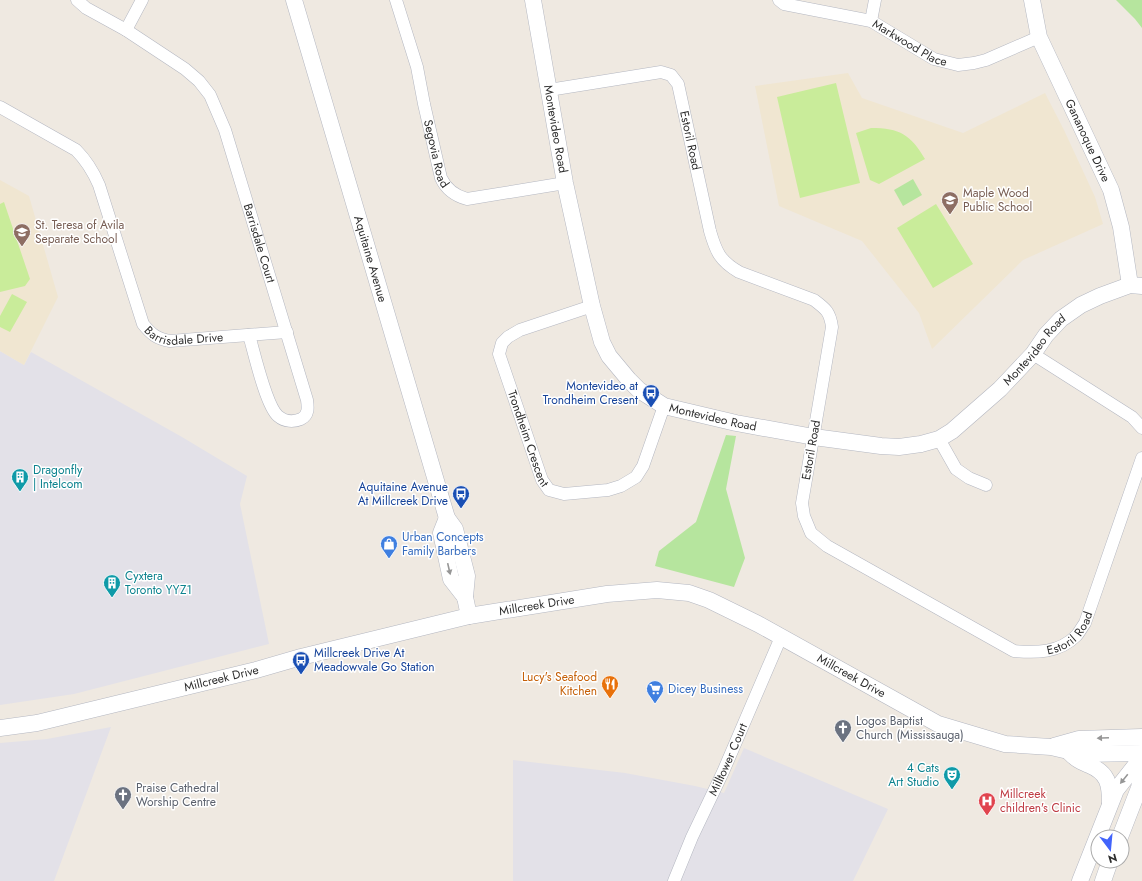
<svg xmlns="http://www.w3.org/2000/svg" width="1142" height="881" font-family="Jost,sans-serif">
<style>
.industrial{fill:#e3e1e8}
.education{fill:#f0e6d1}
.green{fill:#b6e59e}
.pitch{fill:#c9ec9a}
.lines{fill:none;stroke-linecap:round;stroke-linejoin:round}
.street-casing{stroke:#b4b7c1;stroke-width:13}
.secondary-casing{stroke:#b4b7c1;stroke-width:17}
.street{stroke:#fff;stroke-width:12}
.secondary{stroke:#fff;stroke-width:16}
.oneway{fill:#969696}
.labels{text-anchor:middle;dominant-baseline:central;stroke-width:3;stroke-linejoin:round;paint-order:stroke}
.street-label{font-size:12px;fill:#2e2e2e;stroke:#fff}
.education-label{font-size:12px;fill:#785e54;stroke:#fff;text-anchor:start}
.transit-label{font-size:12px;fill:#164399;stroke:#fff;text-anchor:end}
.culture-label{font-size:12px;fill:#0d838f;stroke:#fff;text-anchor:start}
.shop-label{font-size:12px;fill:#366cbe;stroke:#fff;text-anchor:start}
.food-label{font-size:12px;fill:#c56008;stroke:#fff;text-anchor:end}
.worship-label{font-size:12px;fill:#5b616d;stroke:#fff;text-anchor:start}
.health-label{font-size:12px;fill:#be3a42;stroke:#fff;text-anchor:start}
</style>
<rect width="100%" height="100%" fill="#efe9e1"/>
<path class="industrial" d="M0,351L24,365L31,352L182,437L247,476L240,504L269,644L74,694L0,705Z
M111,727L54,881H0V743L47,739Z
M744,748L888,809L853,881H513V760L625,773L695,786L724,793Z"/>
<path class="education" d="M848,73L862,98L963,133L1045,93L1064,130L1095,197L1103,224L1023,260L932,349L919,313L862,241L779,206L755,86Z
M0,180L29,196L58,297L24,365L0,351Z"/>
<path class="green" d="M1116,0H1142V28L1135,19Z
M913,179L922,195L903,206L894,190Z
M726,435L736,436L726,489L745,558L734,587L655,566L659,551L696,522Z"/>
<path class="pitch" d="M836,83L860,183L800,198L777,97Z
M871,128C900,128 911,135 925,159L879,184L870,180L856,133Z
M4,202L30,279L25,286L0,292V204Z
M936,204L973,264L933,288L897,228Z
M12,294L27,302L10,332L0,327V316Z"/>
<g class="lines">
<g class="street-casing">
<g id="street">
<path id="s1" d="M77,0L86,8L126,30L185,69L199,81L210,95L225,130L307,400C308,407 309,415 301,419C294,422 285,422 278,416C266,406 254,352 249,335"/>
<path id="s2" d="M396,0L417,67L424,104L441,178C446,189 456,196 467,199L565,183"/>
<path id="s3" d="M779,0L784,4L871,21L934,59L958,65L974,63L986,60L1039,37"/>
<path d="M871,21L875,0"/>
<path d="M126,30L142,0"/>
<path id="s4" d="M549,90L661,72L671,75L678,84L710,231C716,252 720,261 739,272L814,300C826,309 830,312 832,327L802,503L804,516L811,533L827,546L1014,651C1036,653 1059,653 1076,636C1079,633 1082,627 1085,623L1142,458"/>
<path id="s5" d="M0,107L76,150C87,161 93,171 99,185L143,324C151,334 157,339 170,341L287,332"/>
<path id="s6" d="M592,306L520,330L508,337L502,343L499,354L542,480L549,490L564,494L608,490L621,486L636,477L643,466L664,406"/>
<path d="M1033,354L1132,417L1142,428"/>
<path d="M939,439L956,469L969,478L986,485"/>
<path id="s7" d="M674,881L692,837L723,772L781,637"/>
</g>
</g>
<g class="secondary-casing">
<g id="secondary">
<path id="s8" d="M294,0L447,518L455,529L467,576L465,597L469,616"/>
<path id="s9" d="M533,0L565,183L592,306L602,342L609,356L629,380L639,390L664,406L736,423L814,437L881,446L899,447L921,444L939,439L952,431L1000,389L1033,354L1046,335L1061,319L1081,305L1100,296L1130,285L1142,286"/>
<path id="s10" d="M1032,0L1039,37L1111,190L1121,227L1130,285"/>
<path d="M447,518L441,533L451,579L465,597"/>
<path id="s11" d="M0,728L37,723L256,670L301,657L469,616L607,594L657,590L689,593L709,600L758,624L938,724L1005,744L1051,747L1081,754L1142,753"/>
<path d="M1054,746L1079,739L1142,737"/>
<path d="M1070,753C1077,760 1080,761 1089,765C1108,773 1110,784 1110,803"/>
<path d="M1120,837L1139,788L1142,770"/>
<path d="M1080,881L1116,790L1142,757"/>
<path d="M1103,881L1110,861"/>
</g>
</g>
<use href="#street" class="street"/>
<use href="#secondary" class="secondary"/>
</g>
<defs><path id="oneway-solid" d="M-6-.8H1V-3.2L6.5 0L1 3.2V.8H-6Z"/></defs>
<g class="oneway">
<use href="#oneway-solid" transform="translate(449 569) rotate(77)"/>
<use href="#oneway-solid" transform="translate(1103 738) rotate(178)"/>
<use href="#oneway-solid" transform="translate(1124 779) rotate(129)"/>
</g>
<defs>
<g id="school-pin" transform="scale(0.9)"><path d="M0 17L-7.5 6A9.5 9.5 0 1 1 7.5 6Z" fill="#8d6e63" stroke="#fff"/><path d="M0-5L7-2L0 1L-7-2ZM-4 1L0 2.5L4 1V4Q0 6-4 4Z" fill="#fff"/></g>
<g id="bus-pin" transform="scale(0.9)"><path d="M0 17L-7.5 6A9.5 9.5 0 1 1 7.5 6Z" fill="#1a4fb4" stroke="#fff"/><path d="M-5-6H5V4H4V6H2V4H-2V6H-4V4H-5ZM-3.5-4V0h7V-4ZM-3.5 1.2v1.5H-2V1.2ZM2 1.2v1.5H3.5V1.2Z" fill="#fff"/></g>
<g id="building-pin" transform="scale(0.9)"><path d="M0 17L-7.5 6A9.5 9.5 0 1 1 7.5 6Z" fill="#0f9aa8" stroke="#fff"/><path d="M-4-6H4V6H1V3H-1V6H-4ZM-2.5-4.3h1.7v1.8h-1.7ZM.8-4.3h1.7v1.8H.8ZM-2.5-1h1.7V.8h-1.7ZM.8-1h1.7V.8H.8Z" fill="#fff"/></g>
<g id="shop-pin" transform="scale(0.9)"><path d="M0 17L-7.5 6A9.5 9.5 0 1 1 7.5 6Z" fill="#3f7fe0" stroke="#fff"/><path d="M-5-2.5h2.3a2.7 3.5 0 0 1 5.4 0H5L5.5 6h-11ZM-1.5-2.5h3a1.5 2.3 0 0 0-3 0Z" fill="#fff"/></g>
<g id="restaurant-pin" transform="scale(0.9)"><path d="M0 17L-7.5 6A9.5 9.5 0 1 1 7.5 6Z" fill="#e8710a" stroke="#fff"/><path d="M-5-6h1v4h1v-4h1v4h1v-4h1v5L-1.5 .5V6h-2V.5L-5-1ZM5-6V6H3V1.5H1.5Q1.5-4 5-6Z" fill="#fff"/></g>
<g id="supermarket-pin" transform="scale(0.9)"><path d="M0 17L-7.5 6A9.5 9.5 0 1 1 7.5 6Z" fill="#3f7fe0" stroke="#fff"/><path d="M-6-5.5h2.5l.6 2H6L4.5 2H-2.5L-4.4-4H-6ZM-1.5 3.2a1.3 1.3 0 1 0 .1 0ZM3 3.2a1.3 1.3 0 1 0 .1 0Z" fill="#fff"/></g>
<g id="church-pin" transform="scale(0.9)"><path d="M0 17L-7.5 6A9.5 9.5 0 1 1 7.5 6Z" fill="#6b7280" stroke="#fff"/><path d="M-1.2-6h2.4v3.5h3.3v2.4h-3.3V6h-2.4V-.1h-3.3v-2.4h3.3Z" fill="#fff"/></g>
<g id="theatre-pin" transform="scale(0.9)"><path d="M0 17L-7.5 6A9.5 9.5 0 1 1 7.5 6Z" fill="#0f9aa8" stroke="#fff"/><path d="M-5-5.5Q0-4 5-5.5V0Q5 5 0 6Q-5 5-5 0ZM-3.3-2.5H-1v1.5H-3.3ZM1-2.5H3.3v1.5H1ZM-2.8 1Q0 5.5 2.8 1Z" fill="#fff"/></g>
<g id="hospital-pin" transform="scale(0.9)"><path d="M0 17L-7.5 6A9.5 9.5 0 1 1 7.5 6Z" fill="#e0444e" stroke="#fff"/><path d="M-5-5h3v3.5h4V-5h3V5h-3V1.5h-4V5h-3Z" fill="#fff"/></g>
</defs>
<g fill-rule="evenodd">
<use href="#school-pin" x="950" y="200"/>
<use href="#school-pin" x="22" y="232"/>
<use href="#bus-pin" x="651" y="393"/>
<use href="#building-pin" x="20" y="477"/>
<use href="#bus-pin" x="461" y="494"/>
<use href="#shop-pin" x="389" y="544"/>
<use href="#building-pin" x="112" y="583"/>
<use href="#bus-pin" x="301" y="660"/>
<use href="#restaurant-pin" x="610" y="684"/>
<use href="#supermarket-pin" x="655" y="689"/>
<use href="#church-pin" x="843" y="728"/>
<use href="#theatre-pin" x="952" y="775"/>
<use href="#church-pin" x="123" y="795"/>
<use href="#hospital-pin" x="987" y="801"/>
</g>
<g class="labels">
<g class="street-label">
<text stroke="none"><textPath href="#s3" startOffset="140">Markwood Place</textPath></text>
<text stroke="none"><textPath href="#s9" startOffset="131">Montevideo Road</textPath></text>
<text stroke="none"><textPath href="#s10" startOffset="152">Gananoque Drive</textPath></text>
<text stroke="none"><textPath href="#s4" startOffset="193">Estoril Road</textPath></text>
<text stroke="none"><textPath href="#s2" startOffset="159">Segovia Road</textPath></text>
<text stroke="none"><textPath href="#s1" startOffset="321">Barrisdale Court</textPath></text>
<text stroke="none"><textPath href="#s8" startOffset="270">Aquitaine Avenue</textPath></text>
<text stroke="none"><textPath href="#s5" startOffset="321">Barrisdale Drive</textPath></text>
<text stroke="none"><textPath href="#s9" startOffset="851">Montevideo Road</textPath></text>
<text stroke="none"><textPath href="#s9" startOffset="490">Montevideo Road</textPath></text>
<text stroke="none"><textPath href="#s6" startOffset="199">Trondheim Crescent</textPath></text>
<text transform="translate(811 450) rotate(-80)">Estoril Road</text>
<text stroke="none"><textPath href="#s11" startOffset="551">Millcreek Drive</textPath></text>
<text stroke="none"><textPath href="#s4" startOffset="960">Estoril Road</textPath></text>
<text stroke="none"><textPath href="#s11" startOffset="887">Millcreek Drive</textPath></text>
<text stroke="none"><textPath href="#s11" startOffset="227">Millcreek Drive</textPath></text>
<text stroke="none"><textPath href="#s7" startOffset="133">Milltower Court</textPath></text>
</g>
<g class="education-label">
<text x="963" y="193">Maple Wood<tspan x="963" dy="14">Public School</tspan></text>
<text x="35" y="225">St. Teresa of Avila<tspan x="35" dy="14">Separate School</tspan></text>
</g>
<g class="transit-label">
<text x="638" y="386">Montevideo at<tspan x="638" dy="14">Trondheim Cresent</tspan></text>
<text x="448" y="487">Aquitaine Avenue<tspan x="448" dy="14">At Millcreek Drive</tspan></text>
<text x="314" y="653" text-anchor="start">Millcreek Drive At<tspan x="314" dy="14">Meadowvale Go Station</tspan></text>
</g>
<g class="culture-label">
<text x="33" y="470">Dragonfly<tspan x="33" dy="14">| Intelcom</tspan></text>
<text x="125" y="576">Cyxtera<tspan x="125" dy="14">Toronto YYZ1</tspan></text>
<text x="939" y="768" text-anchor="end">4 Cats<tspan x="939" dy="14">Art Studio</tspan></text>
</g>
<g class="shop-label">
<text x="402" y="537">Urban Concepts<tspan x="402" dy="14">Family Barbers</tspan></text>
<text x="668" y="689">Dicey Business</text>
</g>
<g class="food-label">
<text x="597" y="677">Lucy's Seafood<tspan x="597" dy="14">Kitchen</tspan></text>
</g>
<g class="worship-label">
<text x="856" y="721">Logos Baptist<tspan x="856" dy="14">Church (Mississauga)</tspan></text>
<text x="136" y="788">Praise Cathedral<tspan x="136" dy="14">Worship Centre</tspan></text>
</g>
<g class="health-label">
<text x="1000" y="794">Millcreek<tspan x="1000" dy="14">children's Clinic</tspan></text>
</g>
</g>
<g transform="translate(1110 849) rotate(164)"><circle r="19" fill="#ffffff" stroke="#ababab"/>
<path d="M0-3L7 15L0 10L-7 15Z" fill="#4264fb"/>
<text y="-6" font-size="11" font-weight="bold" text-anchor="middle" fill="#2e2e2e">N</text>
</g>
</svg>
